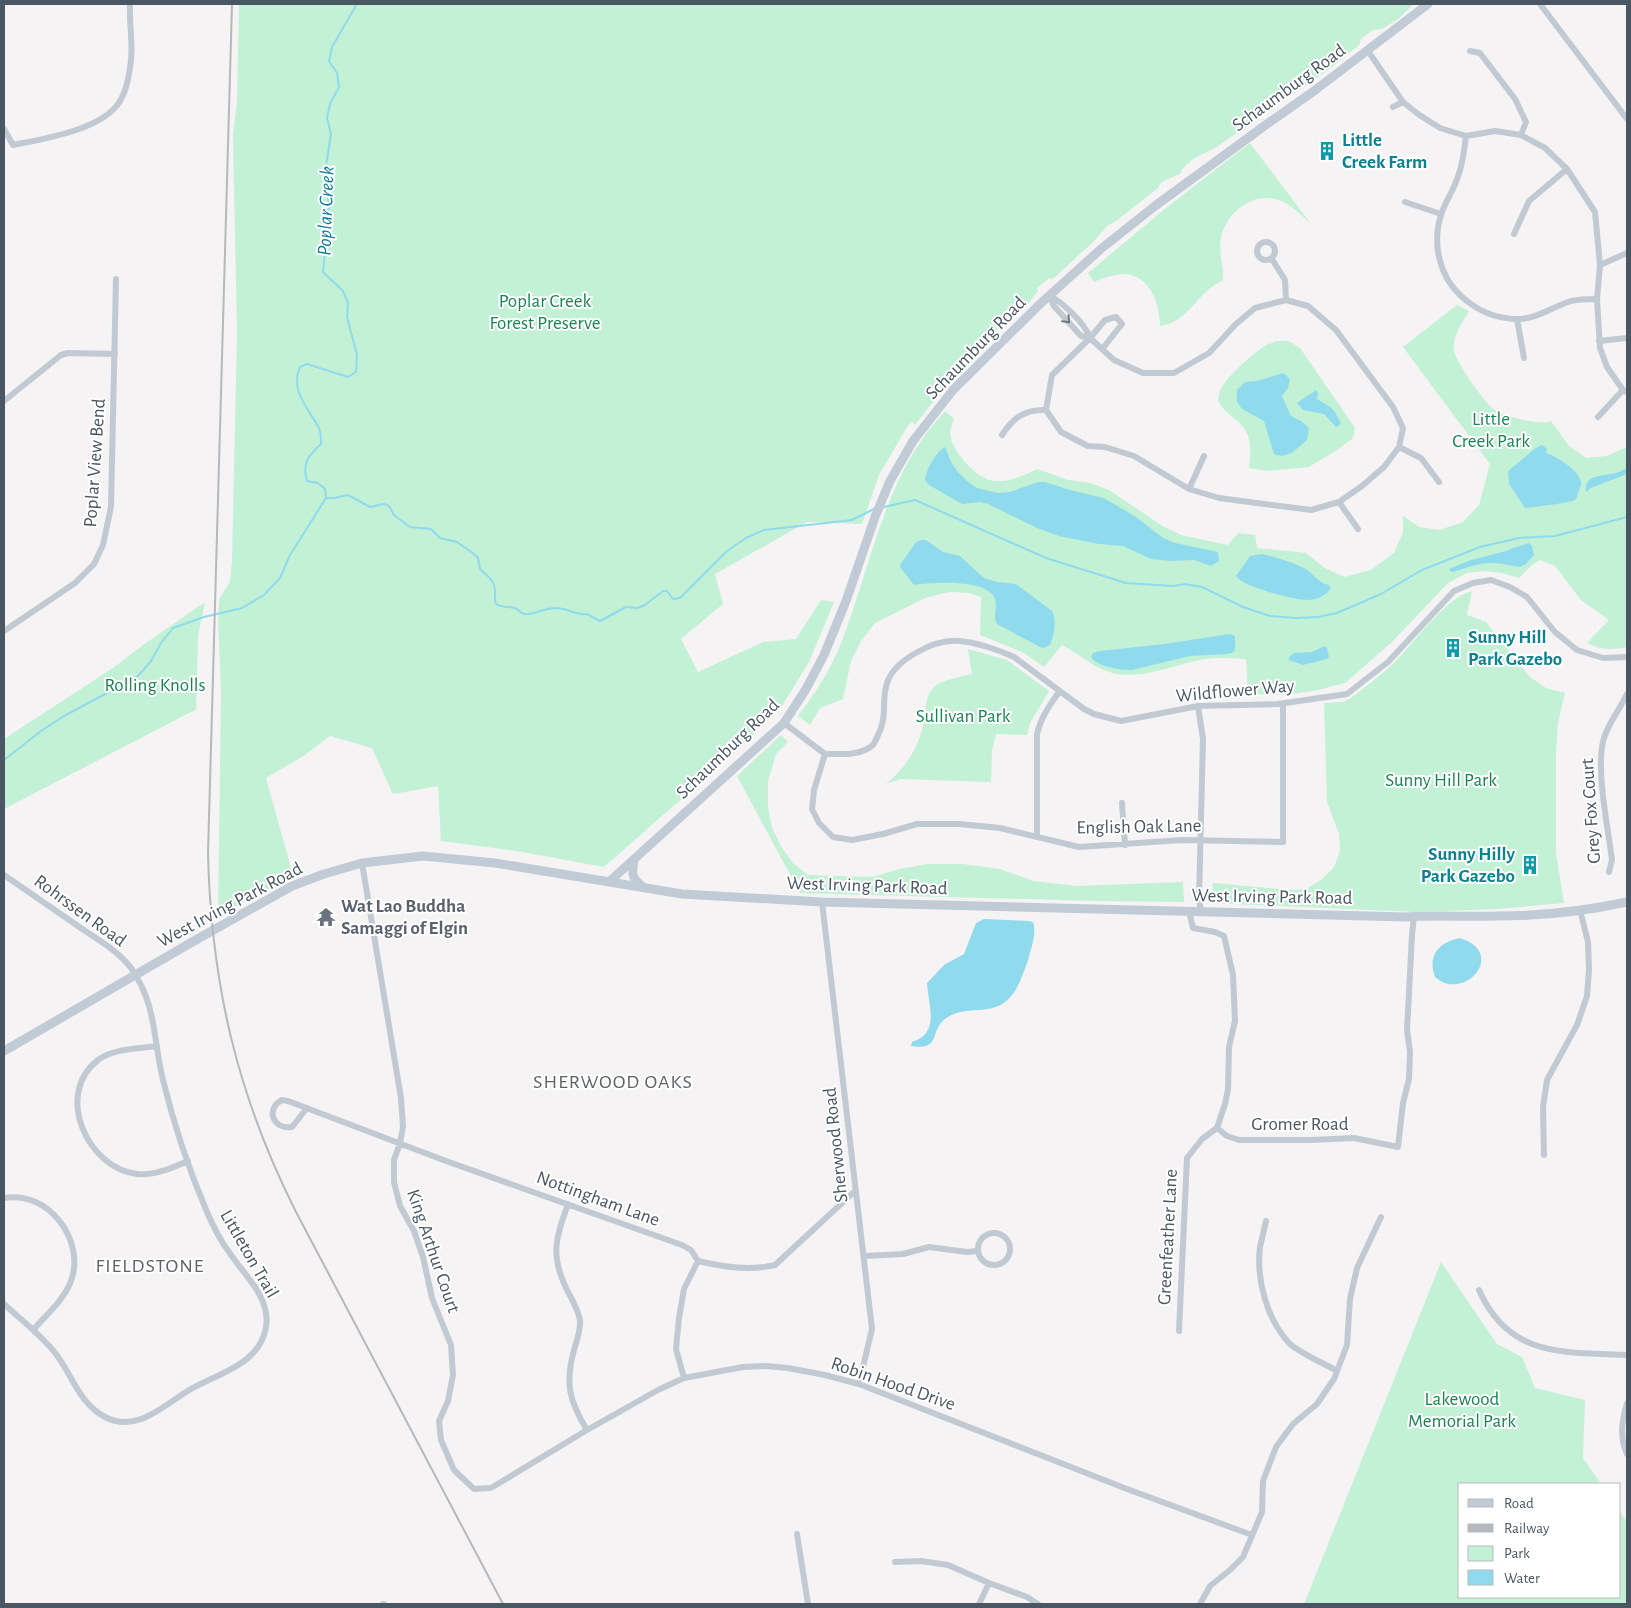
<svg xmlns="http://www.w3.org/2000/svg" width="1631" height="1608" font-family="'Alegreya Sans',sans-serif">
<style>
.green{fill:#c3f1d5}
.water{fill:#90daee}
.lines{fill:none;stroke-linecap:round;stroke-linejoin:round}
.stream{stroke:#90daee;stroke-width:2}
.street{stroke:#c1cad2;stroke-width:6}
.secondary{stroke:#c1cbd6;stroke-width:9}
.rail{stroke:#b5b8bd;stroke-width:2}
.oneway{stroke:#6e7983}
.labels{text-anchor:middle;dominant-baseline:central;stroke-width:4;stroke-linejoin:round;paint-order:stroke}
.street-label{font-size:19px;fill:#4a5661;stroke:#fff}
.culture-label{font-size:19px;font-weight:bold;fill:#0d838f;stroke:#fff;text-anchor:start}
.park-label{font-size:19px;fill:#17864f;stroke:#fff}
.worship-label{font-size:19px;font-weight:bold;fill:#5b616d;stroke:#fff;text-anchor:start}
.water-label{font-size:20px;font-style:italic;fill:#0c7c9b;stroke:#fff}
.neighbourhood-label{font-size:20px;letter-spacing:1px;fill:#5f6368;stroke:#fff}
</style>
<rect width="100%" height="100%" fill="#f5f3f3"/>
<path class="green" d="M239,4H1414L1398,19L1382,29L1373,30L1361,39L1359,45L1331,68L1215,148C1202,155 1187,159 1180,174L1165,180L1160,184L1158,188L1116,221L1108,225L1093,242L1053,279L1049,278L1037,288L1038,291L1027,305L1010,317L986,339L953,376L915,425L912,422L907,427L879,475L862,524L807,522L715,574L723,604L681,639L698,672L763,642L796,639L821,600L834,602L809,662L782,706L744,744L604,867L517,851L441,841L438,786L393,794L372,748L330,736L305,755L266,778L293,875L218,916L221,689L218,624L219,599L230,582L232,561L237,333L233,136L237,102Z
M1250,143L1311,224C1302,216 1291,204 1279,200C1253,191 1226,212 1221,238C1218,252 1224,266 1223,280C1218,283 1213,286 1209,289C1193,303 1183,323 1160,326C1160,304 1150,275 1124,274C1114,274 1103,278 1094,282L1088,273L1166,208Z
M1457,305L1469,311C1463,322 1452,336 1454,350C1455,361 1483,400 1492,408C1502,416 1540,426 1551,421L1569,446L1586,458L1607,456L1627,447V647C1612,650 1601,650 1587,643L1609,620L1581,600L1555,566L1540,560L1532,565L1519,578L1502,573L1485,571L1467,573L1448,583L1392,642L1345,683L1318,690L1287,695L1248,694L1246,659C1230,658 1215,657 1200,660C1170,666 1138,681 1109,672C1091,666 1078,653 1062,645L1044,667L1024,653L980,635L981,597L970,593L949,592L925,598L875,623L861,641L851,661L843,699L820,708L810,725L798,716C813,696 828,674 838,651C866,583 879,503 921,441C928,430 937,421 945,411L954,419C953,423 950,429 950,434C952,450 973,475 989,480C1005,484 1024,476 1037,469L1068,480L1091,483L1109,490L1164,527L1181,535L1228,545L1238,533L1255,535L1257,548L1306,553L1325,568L1344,577L1371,570L1394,553L1403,532V516L1419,527L1439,530L1463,522L1479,505L1490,464L1403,347Z
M1277,341H1289L1300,348L1355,428L1353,438L1337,450L1309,467L1268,471L1249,468C1251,447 1253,434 1235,419C1229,414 1222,409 1219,402C1213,386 1251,356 1263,347C1267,344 1273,343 1277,341Z
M1472,591L1467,615L1486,622L1530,677L1546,688L1565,693L1558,723L1556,754V853L1564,903L1497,909L1415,912L1212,903L1213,883L1292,890L1306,889L1321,880L1334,867L1340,851L1339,834L1327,802L1324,703L1343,702L1351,698C1365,687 1380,676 1393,664C1413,644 1446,597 1472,591Z
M205,602L198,636L196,710L189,713L4,809V739L113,668L143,645Z
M968,649L1007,660L1049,691L1030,723L1027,735L996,734L992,750L991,782L901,779L886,784C907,766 917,750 924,723C926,713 925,697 932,689C941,679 960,677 972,674Z
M781,735L788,742L776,754L768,781V807L772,828L782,848L793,863L808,875L872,877L900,869L927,864H963L1000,869L1033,881L1077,886L1183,882L1184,902L1096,901L800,893L737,776Z
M1441,1262L1497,1344L1522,1357L1535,1388L1585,1400L1583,1458L1601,1484H1460V1597H1620V1512L1627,1522V1604H1304Z"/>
<path class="water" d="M1283,373L1290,379L1288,388L1282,396L1291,416L1301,421L1309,428L1307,440C1296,449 1288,460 1274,454L1264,421L1242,409L1237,402V390L1245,382L1257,381Z
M1316,390L1318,393L1317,399C1332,408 1332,406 1341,423L1339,426L1336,427L1324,414L1303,410L1297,403Z
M1542,445L1547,449L1546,453C1556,456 1579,470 1581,482C1582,486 1579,489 1578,493C1577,496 1578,497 1575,500C1570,503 1533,507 1525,508L1509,484L1508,471L1536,448Z
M945,447L952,464L958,472L967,481L977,488L998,493L1010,492L1038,482H1045L1070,490L1104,498L1136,517L1163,538L1175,543L1218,552L1219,561L1211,566L1194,560L1171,561L1151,559L1123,546L1099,544L1059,536L1037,528L988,504L980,502L962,504L929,485L925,480C926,470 936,452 945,447Z
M1627,468V474L1591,488L1586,492C1584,475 1600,476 1612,474C1617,473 1623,470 1627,468Z
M921,540H926L943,552L960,556L984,578L997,582L1016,584L1052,611C1057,621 1054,635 1050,645L1044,648L1040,647L997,624C992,616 999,606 994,597C985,579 931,582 914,585L900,567V565L916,542Z
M1529,543L1532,546L1534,555L1526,564L1520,567C1510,566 1502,563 1492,563C1479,563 1465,568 1453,572L1450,571L1449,569L1471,560L1506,551L1513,548Z
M1262,554C1277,558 1294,562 1307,570C1315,576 1319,583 1329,585L1331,588C1326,596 1317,600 1307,600C1294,600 1243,587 1236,576L1250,556Z
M1230,634L1235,636V650L1232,653L1226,654L1190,656L1132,670C1120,670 1098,667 1091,657L1093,653L1100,651L1164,644Z
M1324,646L1327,648L1329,657L1327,659L1303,665L1289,660V657L1294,653L1312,652Z
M984,919L1029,921L1033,922C1037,933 1031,949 1028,960C1018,988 1012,1009 978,1010C967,1011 957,1011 948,1017C927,1029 944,1051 911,1046L912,1042C941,1033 928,1004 927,983L944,965L964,954L976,923Z
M1460,938C1508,953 1464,1003 1435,977C1427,956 1439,942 1460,938Z"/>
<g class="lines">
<path class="stream" d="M326,498H334L348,495L370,507L384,504L389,506L394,515L410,527L431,529L440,538L457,542L473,553L478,558L480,569C487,576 496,581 495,592C495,597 494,599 496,604C502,608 508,606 515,608C519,610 521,614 525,614C532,615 545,608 556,608C567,608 577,616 587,614L600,621L626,607L637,608L645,605L663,591H667L673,599L680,598L727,551L746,538L764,530L852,520L874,509
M884,507L915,500L1046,558L1126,583L1173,586L1185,584L1202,587L1243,607L1270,616L1296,618L1318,617L1337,613L1381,594L1422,570L1480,547L1519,538L1555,536L1627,517
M4,760L41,731L64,716L137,677L151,661L161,643L173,628L204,617L242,608L264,595L280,578L290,555L326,498L325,489L318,483L307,481C302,463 308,456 321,444C321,439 321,433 319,428C309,409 289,390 300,367L307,364L348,377L356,372L357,355L347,317L348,303L343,291L323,272L329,206L325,173L331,134L327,118L330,104L339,87L337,73L329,61L332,47L357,4"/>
<path class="street" d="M1540,4L1627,119
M1368,51L1403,102L1418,114L1440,128L1466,136L1495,131L1521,135L1545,148L1567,169L1595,212L1600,265L1597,299L1600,348L1607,367L1623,390L1627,392
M1470,51L1480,53L1515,99L1526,122L1521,135
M1393,107L1403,102
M4,129L13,145C43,139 103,130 120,101C127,89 129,75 131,61C133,42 129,22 130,4
M1466,136C1464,152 1462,169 1455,184C1451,195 1444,204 1441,215C1432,243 1439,276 1461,296C1476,310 1496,319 1517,319C1537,319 1552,307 1571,301C1579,299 1589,299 1597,299
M1405,202L1441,214
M1514,234L1529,201L1567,169
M1257 251a9 9 0 1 1 18 0a9 9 0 1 1-18 0Z
M1272,259L1285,280L1286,300
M1600,265L1627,253
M1049,295L1054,306L1081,336L1090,338
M1049,295C1063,303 1085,323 1090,338
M1286,300L1308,306L1336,330L1393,407L1403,428L1399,447L1384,467L1362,486L1339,502L1311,510L1219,498L1189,489L1134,456L1105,447L1088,446L1061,432L1046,410L1052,375L1090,338L1114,360L1143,373H1174L1209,353L1236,324L1255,308Z
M1517,319L1524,358
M1090,338L1105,320L1116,317L1122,324L1103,348
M1599,341L1627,338
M4,401L61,355L68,353L115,354
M1598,417L1623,390
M1002,435C1013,418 1025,409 1046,410
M1399,447L1421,458L1439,482
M1189,489L1204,456
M1339,502L1358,529
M4,631L75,583L94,564L103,545L111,507L116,279
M1198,706L1203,739L1199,899L1201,911
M784,723L825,754C840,754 861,756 873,745C875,742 877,738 878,735C888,716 881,701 887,683C895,659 935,639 959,641C975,642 999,650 1014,657L1084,709L1094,714L1121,721L1198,706L1278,704L1347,694L1388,662L1454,591L1473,583L1491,580L1510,587L1527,597L1555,632L1577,650L1603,658L1627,657
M825,754L814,790L812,809L819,823L833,837L852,840L883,834L917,824H959L1000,828L1079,847L1182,840L1283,842V704
M1122,803L1125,845
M1037,837V734C1041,717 1049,706 1059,692
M362,863L401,1098L403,1127L400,1143L394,1160V1182L400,1206L414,1231L423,1257L432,1298L451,1345L453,1375L448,1401L439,1421L441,1440L454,1470L474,1489L491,1488L587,1430L658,1390L684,1378L743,1367L766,1366L788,1368L825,1375L859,1384L1127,1489L1252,1535
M1609,872L1612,860C1608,828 1595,766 1604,738C1609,722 1620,709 1627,694
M4,875C29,892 53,909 78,926C96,939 118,950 131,968C157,1005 153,1040 163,1080C174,1125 189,1170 207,1212C213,1226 220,1240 229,1252C243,1274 271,1297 266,1327C260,1366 214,1374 186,1392C161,1408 135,1433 105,1417C79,1403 72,1375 56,1354C41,1335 21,1320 4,1304
M822,902L872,1329L859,1384
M1189,911L1193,928L1215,932L1224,936L1233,975L1235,1021L1229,1047L1228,1089L1225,1104L1217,1128
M157,1046C138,1049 114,1048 98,1060C54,1094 87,1168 137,1174C154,1176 172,1168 188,1161
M307,1108L292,1127C273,1130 265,1109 282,1100L288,1101L446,1161L682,1245L691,1250L698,1261C724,1267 748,1271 775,1265L855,1191
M1217,1128L1227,1136L1239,1140H1311L1354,1138L1398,1147L1403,1103L1409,1079L1410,1052L1407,1030L1412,935L1414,916
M1544,1155L1543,1107L1547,1080L1577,1025L1587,996L1589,970L1588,942L1580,910
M4,1198C48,1190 86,1240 71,1281C64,1300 46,1315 33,1330
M568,1204C556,1238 550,1254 566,1288C571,1298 578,1309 580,1320C581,1329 577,1341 574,1350C565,1383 569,1401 587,1430
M1266,1221C1264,1230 1262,1238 1260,1247C1256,1280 1267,1320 1290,1344C1300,1353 1325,1364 1337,1371
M978 1249a16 16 0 1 1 32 0a16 16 0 1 1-32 0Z
M865,1256L903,1254L929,1247L967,1252L978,1251
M1479,1290C1509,1358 1564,1352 1627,1355
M1179,1331L1187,1158L1202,1139L1217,1128
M684,1378L676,1349L679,1318L684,1289L698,1261
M1627,1403C1622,1421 1619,1436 1627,1454
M797,1534L808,1604
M895,1562L921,1561L948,1565L989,1583L1027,1597L1038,1604
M383,1604H384
M979,1604L989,1583
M1200,1604L1210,1586L1230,1570L1243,1557L1262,1512L1263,1481L1276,1447L1293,1424L1317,1404L1334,1379L1347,1345L1350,1299L1357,1268L1381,1217"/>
<path class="secondary" d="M634,859C632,875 631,877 643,887
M610,881L784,723L806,689L824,655L846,601L875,517L890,481L913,441L953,390L1040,304L1102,248L1155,206L1267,124L1314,91L1428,4
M4,1051L194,941L292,886L324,874L362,863L423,856L495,863L682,894L822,902L1406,917C1436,915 1467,917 1498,916C1541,916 1585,911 1627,902"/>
<path class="rail" d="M232,4L208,853C211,983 237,1095 296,1212L503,1604"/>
</g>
<defs><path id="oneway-chevron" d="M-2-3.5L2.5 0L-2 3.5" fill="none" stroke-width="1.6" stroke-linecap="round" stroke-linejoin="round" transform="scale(1.25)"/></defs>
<use class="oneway" href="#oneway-chevron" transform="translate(1067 320) rotate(47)"/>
<defs>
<g id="building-bare" transform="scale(1.5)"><path d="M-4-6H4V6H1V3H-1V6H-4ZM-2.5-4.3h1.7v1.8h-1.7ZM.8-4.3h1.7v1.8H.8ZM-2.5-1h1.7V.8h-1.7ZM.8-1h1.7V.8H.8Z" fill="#0f9aa8" stroke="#fff" stroke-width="2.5" paint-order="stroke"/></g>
<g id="temple-bare" transform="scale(1.5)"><path d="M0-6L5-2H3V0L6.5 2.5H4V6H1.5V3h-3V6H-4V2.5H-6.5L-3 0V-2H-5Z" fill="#6b7280" stroke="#fff" stroke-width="2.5" paint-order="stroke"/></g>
</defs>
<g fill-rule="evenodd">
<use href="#building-bare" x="1327" y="151"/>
<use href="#building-bare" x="1453" y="648"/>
<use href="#building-bare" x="1530" y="865"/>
<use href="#temple-bare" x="326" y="917"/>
</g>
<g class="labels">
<g class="street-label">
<text transform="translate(1289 88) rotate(-36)">Schaumburg Road</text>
<text transform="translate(976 348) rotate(-46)">Schaumburg Road</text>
<text transform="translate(95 463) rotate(-86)">Poplar View Bend</text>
<text transform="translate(1235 691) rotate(-5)">Wildflower Way</text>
<text transform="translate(728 749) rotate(-44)">Schaumburg Road</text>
<text transform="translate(1591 811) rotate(-94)">Grey Fox Court</text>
<text transform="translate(1139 827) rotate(-1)">English Oak Lane</text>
<text transform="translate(867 886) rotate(2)">West Irving Park Road</text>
<text transform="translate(1272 897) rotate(1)">West Irving Park Road</text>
<text transform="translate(230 905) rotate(-28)">West Irving Park Road</text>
<text transform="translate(80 911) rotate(36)">Rohrssen Road</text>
<text x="1300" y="1124">Gromer Road</text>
<text transform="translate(836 1145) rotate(-96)">Sherwood Road</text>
<text transform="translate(598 1199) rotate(20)">Nottingham Lane</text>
<text transform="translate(1168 1237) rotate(-87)">Greenfeather Lane</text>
<text transform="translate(433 1251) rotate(71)">King Arthur Court</text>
<text transform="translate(249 1254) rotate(60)">Littleton Trail</text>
<text transform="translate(893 1384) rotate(19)">Robin Hood Drive</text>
</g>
<g class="culture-label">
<text x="1342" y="140">Little<tspan x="1342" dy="22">Creek Farm</tspan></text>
<text x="1468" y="637">Sunny Hill<tspan x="1468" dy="22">Park Gazebo</tspan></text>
<text x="1515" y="854" text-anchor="end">Sunny Hilly<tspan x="1515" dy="22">Park Gazebo</tspan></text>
</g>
<g class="park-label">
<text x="545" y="301">Poplar Creek<tspan x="545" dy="22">Forest Preserve</tspan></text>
<text x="1491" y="419">Little<tspan x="1491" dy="22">Creek Park</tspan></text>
<text x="155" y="685">Rolling Knolls</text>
<text x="963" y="716">Sullivan Park</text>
<text x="1441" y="780">Sunny Hill Park</text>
<text x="1462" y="1399">Lakewood<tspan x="1462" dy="22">Memorial Park</tspan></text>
</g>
<g class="worship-label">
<text x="341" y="906">Wat Lao Buddha<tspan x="341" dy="22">Samaggi of Elgin</tspan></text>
</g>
<g class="water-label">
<text transform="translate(326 211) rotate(-88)">Poplar Creek</text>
</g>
<g class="neighbourhood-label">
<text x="613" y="1082">SHERWOOD OAKS</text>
<text x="150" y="1266">FIELDSTONE</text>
</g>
</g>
<rect width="1631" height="1608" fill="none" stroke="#4a5661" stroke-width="10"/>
<rect x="1458" y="1483" width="162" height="115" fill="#ffffff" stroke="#b7bbc0"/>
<rect x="1468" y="1499" width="25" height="8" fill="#c1cbd6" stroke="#b7bbc0"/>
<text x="1504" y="1508" font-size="15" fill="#4a5661">Road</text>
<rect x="1468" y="1524" width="25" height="8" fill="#b5b8bd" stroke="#b7bbc0"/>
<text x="1504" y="1533" font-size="15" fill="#4a5661">Railway</text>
<rect x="1468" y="1546" width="25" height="15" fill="#c3f1d5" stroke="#b7bbc0"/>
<text x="1504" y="1558" font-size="15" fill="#4a5661">Park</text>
<rect x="1468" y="1570" width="25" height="15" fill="#90daee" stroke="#b7bbc0"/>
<text x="1504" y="1583" font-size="15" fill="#4a5661">Water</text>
</svg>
